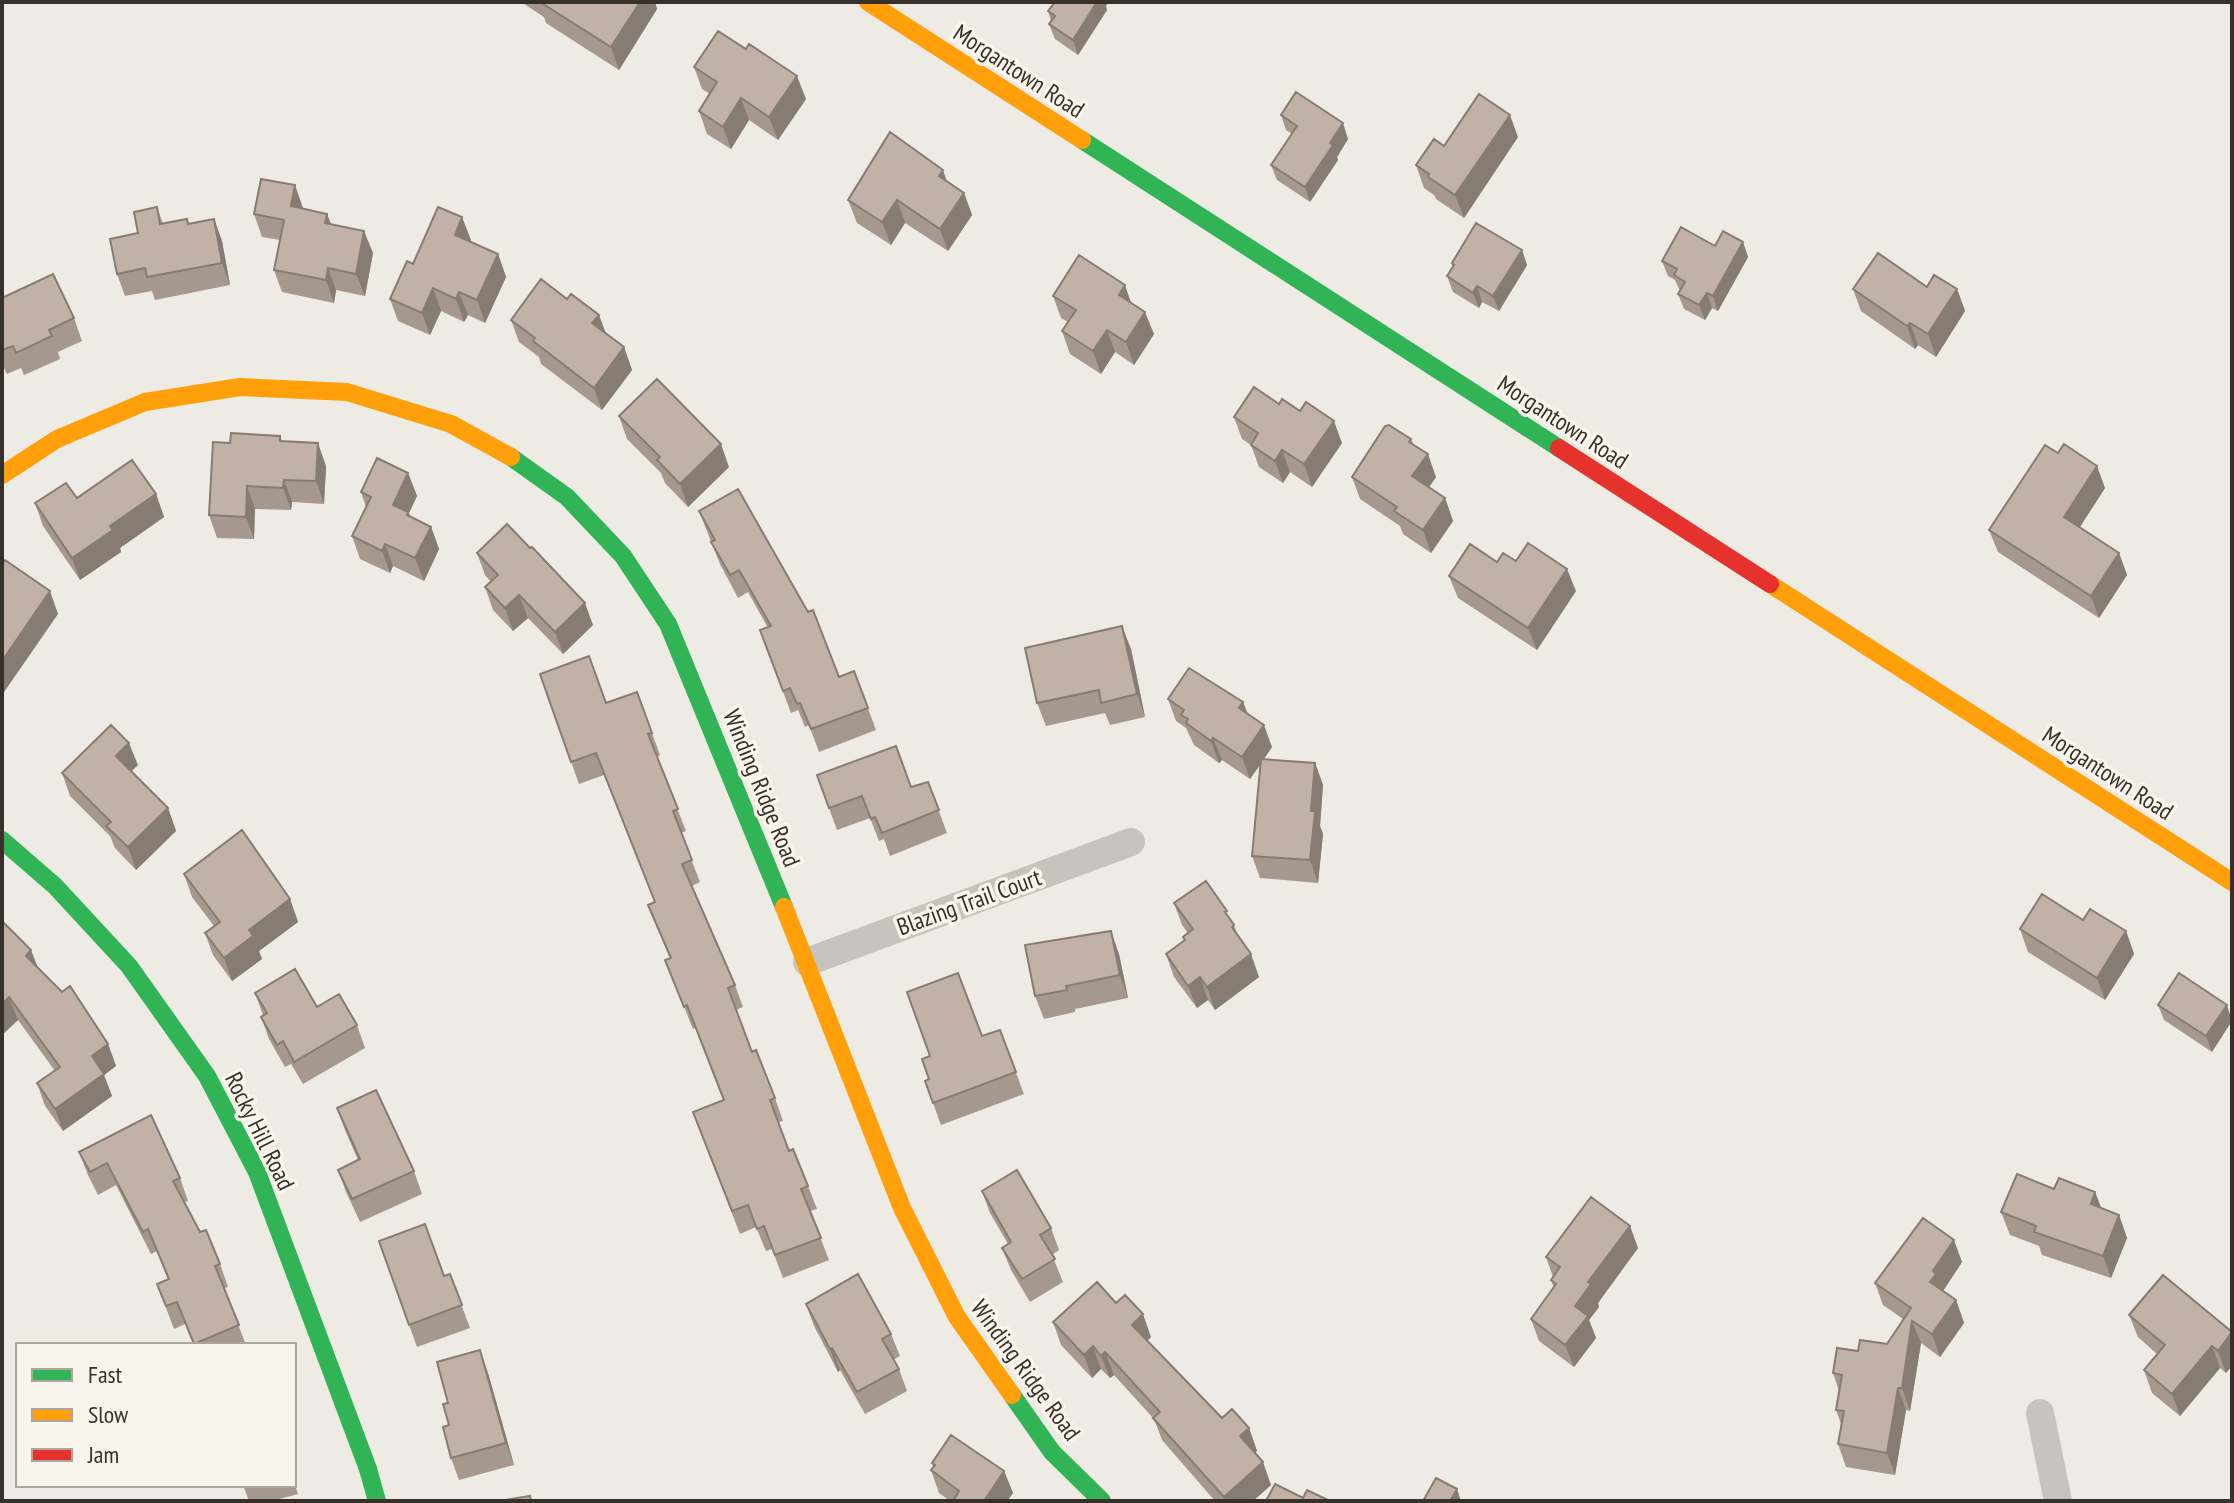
<svg xmlns="http://www.w3.org/2000/svg" width="2234" height="1503" font-family="'PT Sans Narrow',sans-serif">
<style>
.lines{fill:none;stroke-linecap:round;stroke-linejoin:round}
.street{stroke:#c7c3bd;stroke-width:28}
.fast{stroke:#30b455;stroke-width:18}
.slow{stroke:#ff9f0a;stroke-width:18}
.jam{stroke:#e5322d;stroke-width:18}
.wall{fill:#a6988f}
.shaded-wall{fill:#877c74}
.building{fill:#c1b1a6;stroke:#877c74;stroke-width:2}
.labels{text-anchor:middle;dominant-baseline:central;stroke-width:7;stroke-linejoin:round;paint-order:stroke}
.street-label{font-size:24px;fill:#38302a;stroke:#f9f5ec}
</style>
<rect width="100%" height="100%" fill="#eeeae4"/>
<g class="lines">
<path class="street" d="M807,962L1131,842
M2040,1413L2058,1501"/>
<path class="fast" d="M1082,140L1559,448
M511,457L567,497L623,556L668,624L784,907
M2,840L55,886L129,966L207,1076L257,1172L368,1469L377,1501
M1012,1395L1052,1452L1102,1501"/>
<path class="slow" d="M868,2L1082,140
M2,475L57,439L145,402L240,387L347,392L451,424L511,457
M1770,584L2232,882
M784,907L902,1208L957,1317L1012,1395"/>
<path class="jam" d="M1559,448L1770,584"/>
</g>
<path class="wall" d="M521,2H655L657,9L619,70L546,23L544,17Z
M1055,2H1108L1106,6L1107,10L1078,55L1055,39L1049,24L1051,21L1048,11Z
M694,67L806,99L778,140L749,120L731,149L707,134L699,111L710,94L702,89Z
M1281,115L1348,139L1337,157L1338,160L1310,202L1277,180L1271,165L1292,134L1286,130Z
M1518,137L1464,218L1436,199L1434,195L1424,188L1416,165L1444,146Z
M947,181L964,193L972,215L948,251L905,223L891,245L857,223L848,200Z
M157,207L163,224L187,219L189,224L214,219L222,241L230,285L155,300L152,291L125,296L117,274Z
M303,208L327,214L331,224L373,253L365,296L336,290L334,303L282,292L274,270L280,240L262,237L254,214Z
M471,240L470,242L498,254L506,277L485,323L468,315L464,322L441,311L430,335L398,321L390,299L413,264Z
M1743,242L1748,257L1718,311L1712,308L1705,320L1684,309L1678,294L1680,291L1675,280L1668,276L1662,261L1715,246Z
M1522,250L1527,265L1499,311L1482,302L1479,308L1453,292L1447,276L1453,267L1452,263Z
M1927,287L1957,289L1965,311L1936,357L1918,345L1915,349L1861,311L1853,289Z
M1053,296L1132,303L1154,334L1134,365L1115,352L1101,374L1070,354L1062,331L1068,322L1061,318Z
M2,298L74,318L82,341L58,352L60,359L24,375L21,368L7,374L2,364Z
M567,299L599,315L606,334L624,347L632,370L602,410L541,364L539,357L519,342L511,320Z
M1279,404L1342,443L1312,487L1290,472L1283,483L1259,467L1251,445L1242,439L1234,417Z
M619,416L729,467L688,507L665,483L661,473L627,439Z
M280,436L282,441L326,466L324,504L292,502L291,510L255,509L254,539L217,538L209,515L230,443Z
M1411,439L1414,445L1436,477L1429,487L1445,498L1453,521L1431,553L1403,534L1400,526L1360,499L1352,477Z
M2058,453L2105,488L2080,527L2119,553L2127,575L2099,618L1998,552L1989,530Z
M408,473L417,496L409,513L410,517L431,527L439,549L424,581L393,566L390,573L360,559L352,536L366,507L361,492Z
M156,494L164,517L120,548L121,552L80,580L43,526L35,503L77,498Z
M699,511L839,677L854,671L876,730L819,752L809,725L805,727L798,710L791,713L760,630L768,628L748,592L738,598L720,564Z
M477,553L593,625L563,654L528,618L513,631L493,610L485,587L491,582L485,575Z
M1516,561L1576,591L1537,650L1458,598L1449,576Z
M1131,649L1145,717L1110,725L1105,713L1046,726L1037,703Z
M540,674L606,703L637,692L660,755L657,757L686,831L681,833L700,882L692,886L735,985L743,1007L736,1010L752,1052L775,1098L783,1121L778,1122L789,1151L808,1186L817,1209L810,1211L829,1260L783,1278L772,1249L766,1251L756,1227L740,1234L701,1134L723,1100L695,1028L693,1029L665,960L670,958L648,905L655,902L604,775L579,784Z
M1168,699L1243,702L1248,714L1272,747L1264,759L1315,763L1323,785L1320,826L1323,834L1318,883L1260,878L1252,856L1260,765L1250,779L1222,760L1219,763L1194,745L1186,728L1176,721Z
M138,765L131,771L168,808L176,831L136,870L115,848L110,836L70,796L62,773Z
M817,775L911,787L928,782L947,833L890,856L884,839L879,841L870,818L837,830Z
M184,874L290,899L298,922L259,951L262,959L232,981L213,955L205,933L214,926L192,897Z
M1174,903L1230,919L1234,925L1238,936L1259,977L1215,1010L1208,1000L1197,1008L1174,977L1166,954L1184,941L1183,937L1188,933L1182,925Z
M2083,920L2126,931L2134,954L2105,1000L2028,952L2020,929Z
M2,921L38,967L108,1044L116,1066L104,1075L112,1096L63,1131L45,1106L37,1083L55,1071L18,1020L2,1035Z
M1119,954L1128,998L1075,1009V1012L1044,1019L1035,996Z
M255,993L317,1007L357,1025L365,1048L303,1084L291,1064L285,1067L269,1039L261,1017L263,1015Z
M2158,1005H2227L2212,1052L2164,1020Z
M1000,1030L1024,1094L941,1125L925,1081L929,1079L982,1036Z
M337,1108L414,1171L422,1194L360,1222L346,1192L338,1170L358,1160L345,1130Z
M79,1152L180,1178L188,1201L185,1202L200,1232L220,1264L228,1287L224,1288L246,1345H194L185,1324L174,1329L157,1284L168,1280L157,1251L151,1254L116,1185L98,1195L88,1175Z
M2054,1189L2095,1192L2101,1208L2119,1215L2127,1238L2111,1278L2042,1255L2039,1246L2010,1235L2001,1212Z
M982,1191L1051,1228L1059,1250L1052,1255L1063,1282L1030,1302L1011,1270L1002,1248L1008,1244L990,1213Z
M379,1241L444,1276L450,1274L470,1328L417,1347Z
M1638,1248L1598,1303L1599,1307L1589,1320L1596,1338L1574,1367L1539,1341L1531,1319L1554,1288L1551,1280L1553,1277L1546,1257Z
M1962,1262L1943,1291L1956,1300L1964,1323L1940,1357L1921,1343L1910,1411L1906,1410L1895,1475L1846,1467L1838,1444L1841,1424L1836,1410L1839,1391L1833,1373L1858,1351L1887,1344L1903,1319L1883,1305L1875,1283Z
M1116,1303L1151,1337L1147,1341L1222,1418L1249,1428L1257,1451L1255,1453L1271,1485L1253,1501H1215L1162,1440L1154,1419L1114,1375L1110,1378L1101,1369L1092,1378L1061,1345L1053,1322Z
M806,1304L891,1334L900,1356L893,1360L899,1369L907,1391L865,1414L840,1370L838,1372L814,1326Z
M2129,1315L2232,1332V1366L2226,1373L2220,1368L2180,1416L2152,1393L2144,1370L2157,1354L2138,1337Z
M488,1373L514,1465L459,1480L451,1458L448,1403Z
M932,1463L1004,1471L1013,1493L1007,1501H950L939,1493L931,1470L933,1467Z
M294,1482L298,1494L272,1501H249L243,1485H294Z"/>
<path class="shaded-wall" d="M640,2H655L657,9L619,70L611,47Z
M1097,2H1108L1106,6L1107,10L1078,55L1073,40Z
M797,76L806,99L778,140L769,117Z
M741,98L749,120L731,149L723,127Z
M1510,115L1518,137L1464,218L1455,195Z
M1343,123L1348,139L1337,157L1338,160L1310,202L1305,187Z
M943,170L951,193L939,176Z
M295,185L303,208L299,229L291,206Z
M964,193L972,215L948,251L940,229Z
M897,200L905,223L891,245L882,222Z
M327,214L335,236L325,223Z
M462,217L471,240L463,257L455,235Z
M214,219L222,241L230,285L222,263Z
M364,231L373,253L365,296L356,274Z
M1743,242L1748,257L1718,311L1713,296Z
M1522,250L1527,265L1499,311L1493,296Z
M498,254L506,277L485,323L477,300Z
M328,268L336,290L334,303L326,280Z
M1125,285L1133,308L1119,295Z
M1477,286L1482,302L1479,308L1473,293Z
M433,288L441,311L430,335L422,313Z
M1957,289L1965,311L1936,357L1928,334Z
M459,292L468,315L464,322L456,299Z
M1707,293L1712,308L1705,320L1699,305Z
M1145,312L1154,334L1134,365L1126,342Z
M599,315L607,337L592,323Z
M1910,323L1918,345L1915,349L1907,326Z
M1107,330L1115,352L1101,374L1093,351Z
M624,347L632,370L602,410L594,388Z
M1334,421L1342,443L1312,487L1304,464Z
M318,443L326,466L324,504L316,481Z
M721,444L729,467L688,507L680,484Z
M1282,450L1290,472L1283,483L1275,461Z
M1428,454L1436,477L1421,499L1412,476Z
M2097,466L2105,488L2072,539L2064,517Z
M408,473L417,496L409,513L417,535L393,505Z
M284,480L292,502L291,510L283,488Z
M247,486L255,509L254,539L246,517Z
M156,494L164,517L120,548L121,552L80,580L72,558L110,526Z
M1445,498L1453,521L1431,553L1423,530Z
M431,527L439,549L424,581L415,558Z
M385,544L393,566L390,573L382,551Z
M2119,553L2127,575L2099,618L2091,596Z
M1567,569L1576,591L1537,650L1528,628Z
M50,591L58,614L2,695V661Z
M519,595L528,618L513,631L505,608Z
M585,603L593,625L563,654L555,632Z
M1122,626L1131,649L1145,717L1137,694Z
M1243,702L1251,724L1239,708Z
M1264,725L1272,747L1250,779L1242,757Z
M1213,738L1222,760L1219,763L1211,741Z
M129,743L138,765L124,778L116,756Z
M1315,763L1323,785L1320,826L1323,834L1318,883L1310,860L1311,811Z
M168,808L176,831L136,870L128,847Z
M290,899L298,922L259,951L262,959L232,981L224,958L249,930Z
M1111,931L1119,954L1128,998L1120,975Z
M2126,931L2134,954L2105,1000L2097,978Z
M31,950L40,973L26,956Z
M1251,954L1259,977L1215,1010L1207,987Z
M1200,977L1208,1000L1197,1008L1188,986Z
M9,997L18,1020L2,1035V1004Z
M2227,1005L2232,1021L2212,1052L2206,1036Z
M108,1044L116,1066L104,1075L112,1096L63,1131L55,1109L92,1056Z
M2095,1192L2104,1215L2091,1204Z
M2119,1215L2127,1238L2111,1278L2103,1256Z
M1630,1226L1638,1248L1598,1303L1599,1307L1589,1320L1596,1338L1574,1367L1565,1345L1575,1306L1588,1282Z
M1954,1240L1962,1262L1943,1291L1930,1282L1933,1271Z
M1956,1300L1964,1323L1940,1357L1932,1334Z
M1143,1314L1151,1337L1140,1348L1132,1325Z
M1912,1321L1921,1343L1910,1411L1902,1388Z
M2232,1333V1366L2226,1373L2218,1351Z
M1093,1346L1101,1369L1092,1378L1084,1355Z
M2212,1346L2220,1368L2180,1416L2172,1394Z
M832,1348L840,1370L838,1372L830,1349Z
M480,1350L488,1373L514,1465L506,1443Z
M1105,1352L1114,1375L1110,1378L1101,1356Z
M1898,1388L1906,1410L1895,1475L1887,1453Z
M1249,1428L1257,1451L1248,1458L1240,1436Z
M1263,1462L1271,1485L1253,1501H1225L1224,1497Z
M1004,1471L1013,1493L1007,1501H984Z
M1457,1489L1461,1501H1450Z"/>
<path class="building" d="M540,2H640L611,47Z
M1055,2H1097L1073,40L1049,24L1055,16L1048,11Z
M718,31L746,49L749,44L797,76L769,117L741,98L723,127L699,111L717,82L694,67Z
M1296,92L1343,123L1330,143L1333,145L1305,187L1271,165L1297,126L1281,115Z
M1479,94L1510,115L1455,195L1428,177L1429,174L1416,165L1434,139L1444,146Z
M890,132L943,170L939,176L964,193L940,229L897,200L882,222L848,200Z
M261,179L295,185L291,206L327,214L325,223L364,231L356,274L328,268L326,280L274,270L284,220L254,214Z
M157,207L160,224L187,219L188,224L214,219L222,263L147,277L145,268L117,274L110,239L138,233L134,212Z
M438,207L462,217L455,235L498,254L477,300L459,292L456,299L433,288L422,313L390,299L407,261L413,264Z
M1476,223L1522,250L1493,296L1477,286L1473,293L1447,276L1454,265L1452,263Z
M1681,227L1715,246L1723,231L1743,242L1713,296L1707,293L1699,305L1678,294L1685,282L1674,275L1677,269L1662,261Z
M1878,253L1927,287L1934,275L1957,289L1928,334L1910,323L1907,326L1853,289Z
M1079,255L1125,285L1119,295L1145,312L1126,342L1107,330L1093,351L1062,331L1076,310L1053,296Z
M53,274L74,318L49,330L52,336L16,353L13,346L2,350V298Z
M541,279L567,299L571,294L599,315L592,323L624,347L594,388L533,341L535,338L511,320Z
M657,379L721,444L680,484L657,460L660,457L619,416Z
M1254,387L1279,404L1282,399L1300,411L1306,402L1334,421L1304,464L1282,450L1275,461L1251,445L1258,433L1234,417Z
M1389,425L1411,439L1409,442L1428,454L1412,476L1445,498L1423,530L1394,511L1397,507L1352,477L1385,426Z
M231,433L280,436V441L318,443L316,481L284,480L283,488L247,486L246,517L209,515L213,442L230,443Z
M2064,444L2097,466L2064,517L2119,553L2091,596L1989,530L2045,445L2058,453Z
M377,458L408,473L393,505L408,512L407,515L431,527L415,558L385,544L382,551L352,536L371,497L361,492Z
M132,460L156,494L110,526L113,530L72,558L35,503L66,483L77,498Z
M738,489L808,612L813,610L839,677L854,671L868,708L811,729L800,703L797,704L790,688L783,691L760,630L771,626L739,570L730,575L711,542L715,540L699,511Z
M507,524L530,548L532,547L585,603L555,632L519,595L505,608L485,587L498,575L477,553Z
M1528,543L1567,569L1528,628L1449,576L1470,544L1497,562L1503,553L1516,561Z
M5,560L50,591L2,661V564Z
M1122,626L1137,694L1101,703L1099,690L1037,703L1025,648Z
M589,656L606,703L637,692L652,733L648,734L678,809L673,811L692,860L682,864L735,985L728,988L752,1052L756,1050L775,1098L770,1100L789,1151L793,1149L808,1186L801,1189L821,1238L775,1255L764,1226L757,1229L748,1205L732,1211L693,1112L724,1100L687,1005L684,1007L665,960L671,958L648,905L655,902L596,753L571,762L540,674Z
M1189,668L1243,702L1239,708L1264,725L1242,757L1213,738L1211,741L1186,723L1188,719L1181,715L1184,710L1168,699Z
M111,725L129,743L116,756L168,808L128,847L106,826L111,822L62,773Z
M896,746L911,787L928,782L939,810L882,833L875,817L871,819L862,796L829,808L817,775Z
M1261,759L1315,763L1311,811H1315L1310,860L1252,856Z
M242,830L290,899L249,930L253,936L224,958L205,933L220,922L184,874Z
M1206,881L1227,911L1225,912L1234,925L1232,927L1251,954L1207,987L1200,977L1188,986L1166,954L1185,940L1183,937L1193,929L1174,903Z
M2042,894L2083,920L2090,909L2126,931L2097,978L2020,929Z
M2,921L31,950L26,956L62,992L70,986L108,1044L92,1056L104,1074L55,1109L37,1083L60,1067L9,997L2,1004Z
M1111,931L1120,975L1066,986L1067,990L1035,996L1025,945Z
M295,969L317,1007L339,994L357,1025L294,1062L283,1041L277,1045L261,1017L267,1013L255,993Z
M958,973L982,1036L1000,1030L1016,1072L933,1103L925,1081L929,1079L922,1059L930,1056L907,992Z
M2179,973L2227,1005L2206,1036L2158,1005Z
M376,1090L414,1171L352,1199L338,1170L360,1159L337,1108Z
M151,1115L180,1178L173,1181L200,1232L206,1230L220,1264L215,1266L239,1325L194,1344L177,1302L166,1306L157,1284L169,1279L148,1229L143,1232L107,1163L90,1172L79,1152Z
M1017,1170L1051,1228L1040,1235L1055,1259L1022,1279L1002,1248L1011,1242L982,1191Z
M2017,1174L2054,1189L2059,1178L2095,1192L2091,1204L2119,1215L2103,1256L2034,1232L2036,1226L2001,1212Z
M1591,1197L1630,1226L1588,1282L1591,1284L1575,1306L1588,1316L1565,1345L1531,1319L1556,1284L1551,1280L1560,1267L1546,1257Z
M1923,1218L1954,1240L1933,1271L1936,1274L1930,1282L1956,1300L1932,1334L1912,1321L1902,1388H1898L1887,1453L1838,1444L1844,1411L1836,1410L1842,1375L1833,1373L1837,1348L1858,1351L1860,1340L1887,1344L1911,1308L1875,1283Z
M425,1224L444,1276L450,1274L462,1305L409,1325L379,1241Z
M858,1274L891,1334L882,1339L899,1369L857,1392L832,1348L830,1349L806,1304Z
M2163,1275L2232,1332L2218,1351L2212,1346L2172,1394L2144,1370L2165,1345L2129,1315Z
M1097,1282L1116,1303L1125,1295L1143,1314L1132,1325L1222,1418L1232,1409L1249,1428L1240,1436L1263,1462L1224,1497L1153,1418L1160,1412L1105,1352L1101,1356L1093,1346L1084,1355L1053,1322Z
M480,1350L506,1443L451,1458L443,1427L449,1425L443,1404L448,1403L437,1362Z
M951,1435L1004,1471L984,1501H953L959,1491L931,1470L935,1465L932,1463Z
M1436,1478L1457,1489L1450,1501H1423Z
M1275,1484L1303,1498L1307,1490L1330,1501H1266Z
M530,1496L531,1501H499Z"/>
<g class="labels">
<g class="street-label">
<text transform="translate(1019 71) rotate(33)">Morgantown Road</text>
<text transform="translate(1563 422) rotate(33)">Morgantown Road</text>
<text transform="translate(2108 773) rotate(33)">Morgantown Road</text>
<text transform="translate(762 788) rotate(68)">Winding Ridge Road</text>
<text transform="translate(969 902) rotate(-20)">Blazing Trail Court</text>
<text transform="translate(260 1131) rotate(64)">Rocky Hill Road</text>
<text transform="translate(1026 1370) rotate(54)">Winding Ridge Road</text>
</g>
</g>
<rect width="2234" height="1503" fill="none" stroke="#38302a" stroke-width="8"/>
<rect x="16" y="1343" width="280" height="144" fill="#f9f5ec" stroke="#aca69e" stroke-width="2"/>
<rect x="32" y="1369" width="40" height="12" fill="#30b455" stroke="#aca69e" stroke-width="2"/>
<text x="88" y="1383" font-size="24" fill="#38302a">Fast</text>
<rect x="32" y="1409" width="40" height="12" fill="#ff9f0a" stroke="#aca69e" stroke-width="2"/>
<text x="88" y="1423" font-size="24" fill="#38302a">Slow</text>
<rect x="32" y="1449" width="40" height="12" fill="#e5322d" stroke="#aca69e" stroke-width="2"/>
<text x="88" y="1463" font-size="24" fill="#38302a">Jam</text>
</svg>
